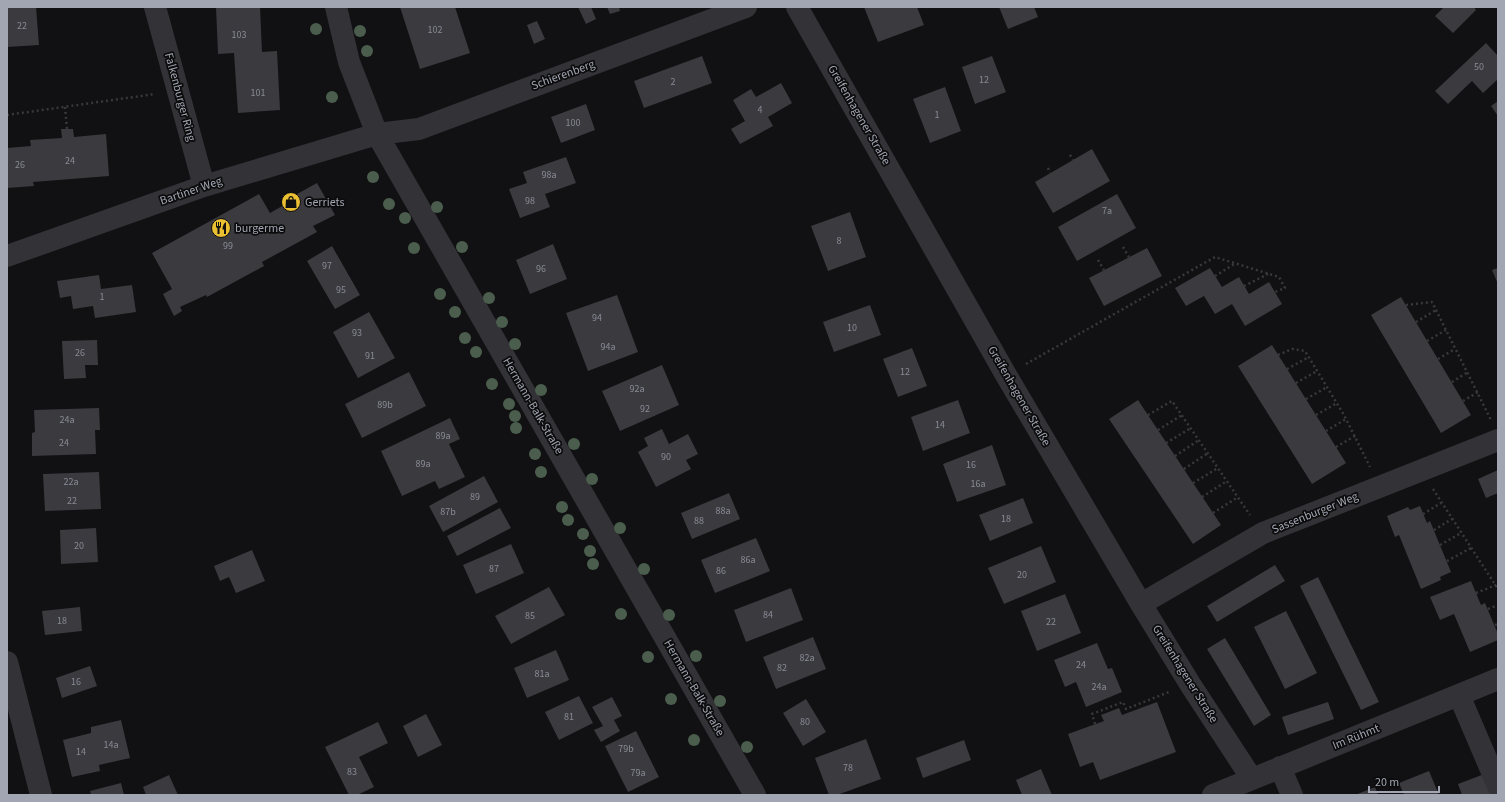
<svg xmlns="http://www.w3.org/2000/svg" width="1505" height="802" font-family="'Source Sans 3',sans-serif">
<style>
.building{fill:#3b3a3f}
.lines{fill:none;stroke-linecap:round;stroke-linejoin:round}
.path{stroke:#38393e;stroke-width:2.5;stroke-dasharray:2 3;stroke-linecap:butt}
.minor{stroke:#323237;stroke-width:22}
.tree{fill:#4b5e4e}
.labels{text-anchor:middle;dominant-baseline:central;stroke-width:3.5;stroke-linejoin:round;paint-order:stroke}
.number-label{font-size:10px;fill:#888a95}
.street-label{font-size:12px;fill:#a2a5b2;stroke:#0c0c0d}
.poi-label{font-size:12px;fill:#a2a5b2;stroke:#0c0c0d;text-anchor:start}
</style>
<rect width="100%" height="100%" fill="#111012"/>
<path class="building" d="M7,7H36L39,45L7,47Z
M216,7H260L262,52L277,51L280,110L238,113L234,53L218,54Z
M400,7H455L470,53L420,69Z
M578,7H591L596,19L586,24Z
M607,7H619L620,11L610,14Z
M864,7H917L924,25L878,42Z
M999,7H1034L1038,17L1008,29Z
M1444,7H1474L1476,10L1453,33L1435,16Z
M537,21L545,39L534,44L527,25Z
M1486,43L1498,56V79L1483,93L1472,81L1448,104L1435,91Z
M702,56L712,83L644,108L634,81Z
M992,56L1006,92L975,104L962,67Z
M781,83L792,103L768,117L773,126L740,144L731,129L745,121L733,100L751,89L756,97Z
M945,87L961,131L930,143L913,99Z
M1498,101V116L1491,106Z
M586,104L595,130L561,143L551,117Z
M61,129H73L74,137L106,134L109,176L33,182L34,186L7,188V148L31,146L30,140L62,138Z
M1092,149L1110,181L1053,213L1035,182Z
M566,157L576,183L545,194L550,207L520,218L509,189L527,183L523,172Z
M317,183L335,215L313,226L317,232L262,262L264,266L207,297L206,295L180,307L182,311L174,316L163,294L172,289L152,253L259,194L270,213L298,197L297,194Z
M1117,194L1136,228L1077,261L1058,227Z
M850,212L866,257L828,271L811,226Z
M553,244L567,279L530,294L516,260Z
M332,246L360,295L335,309L307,261Z
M1147,248L1162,276L1104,306L1089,278Z
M1210,268L1222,287L1239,277L1249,294L1269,282L1282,304L1245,326L1232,304L1215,314L1204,296L1186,306L1175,288Z
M1498,268V284L1492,270Z
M99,275L101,289L132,285L136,312L95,318L93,306L73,309L71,296L60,298L57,281Z
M617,295L638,352L588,371L566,313Z
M1401,297L1471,415L1441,433L1371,315Z
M870,305L881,335L834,352L823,322Z
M369,312L395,358L358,378L333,332Z
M97,340L98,365H85L86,378L64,379L62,341Z
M1272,345L1346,463L1312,484L1238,366Z
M912,348L927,386L898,397L883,359Z
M662,365L679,405L620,431L602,391Z
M409,372L426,406L362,438L345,404Z
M958,400L970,433L923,451L911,417Z
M1138,400L1221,525L1193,544L1109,419Z
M99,408L100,430H95L96,454L32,456V433L35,432L34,410Z
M450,418L460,439L449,444L465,477L439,489L435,481L402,496L381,451Z
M662,429L669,444L688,434L698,454L686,460L691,469L656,487L638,452L648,446L644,438Z
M992,445L1006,485L957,502L943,464Z
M1498,470V493L1486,498L1478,479Z
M99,472L101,509L45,511L43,474Z
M484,476L498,502L443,532L429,506Z
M729,493L740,519L692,539L681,513Z
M1023,498L1033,523L990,541L979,515Z
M1420,506L1427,523L1430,521L1451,572L1440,577L1441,580L1421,589L1399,535L1395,537L1387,516L1408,507L1410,510Z
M500,508L511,528L457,556L447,536Z
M96,528L98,562L61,564L60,530Z
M756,538L770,571L715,593L701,560Z
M511,544L524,573L476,594L463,565Z
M1041,546L1056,582L1004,604L988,568Z
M252,550L265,581L236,593L229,577L220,581L214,566Z
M1275,565L1285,581L1217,622L1207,606Z
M1318,577L1379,702L1361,710L1300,586Z
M1471,581L1481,605L1485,603L1498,634V640L1470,652L1454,614L1440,620L1430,597Z
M549,587L565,615L511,644L495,616Z
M791,588L803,620L746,642L734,610Z
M1065,594L1081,633L1037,651L1021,611Z
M80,607L82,631L45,635L42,611Z
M1286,611L1317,673L1285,689L1254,627Z
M813,637L826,669L776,689L763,657Z
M1225,638L1271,715L1254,726L1207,649Z
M1097,643L1108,669L1112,668L1122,692L1086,707L1076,682L1065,687L1054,660Z
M556,650L569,680L527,698L514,668Z
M90,666L97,686L62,698L56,678Z
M579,696L593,723L559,740L545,712Z
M612,697L622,716L614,720L620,731L601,742L594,730L603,726L592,707Z
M806,699L826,732L803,746L783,713Z
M1157,702L1176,752L1100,780L1093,762L1080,767L1068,734L1104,721L1101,715L1119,708L1122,715Z
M1328,702L1334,719L1288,735L1282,717Z
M426,714L442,745L418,757L403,726Z
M121,720L130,758L99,765L100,771L72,777L63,740L91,733V727Z
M378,722L388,743L359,757L374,787L357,795H349L325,747Z
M636,731L659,777L628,792L605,746Z
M866,739L881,779L837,795H829L815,758Z
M964,740L971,760L923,778L916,758Z
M1041,769L1052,795H1022L1016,780Z
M1429,771L1439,795H1404L1399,783Z
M1487,773L1496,795H1462L1458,784Z
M169,775L178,795H146L143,787Z
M121,783L124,795H91L90,791Z
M1375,787L1378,795H1355Z"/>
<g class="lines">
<path class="path" d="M65,107L67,129
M7,115L155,94
M1070,155L1073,160
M1048,168L1050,173
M1123,247L1129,257
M1098,260L1104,270
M1215,276L1236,263
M1244,286L1268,274
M1406,305L1432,302L1491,420
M1416,322L1436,310
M1427,341L1446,330
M1278,355L1292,349L1305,351L1344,415L1370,467
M1438,359L1455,349
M1026,364L1215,257L1279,277L1285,288L1275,292
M1287,369L1309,357
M1452,382L1468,372
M1296,383L1317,371
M1306,399L1327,387
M1463,401L1478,392
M1148,415L1172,401L1250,515
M1316,415L1337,403
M1158,430L1182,415
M1326,431L1346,419
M1166,443L1191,428
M1336,447L1355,436
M1175,456L1199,440
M1184,469L1208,453
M1193,483L1218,468
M1433,489L1498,589
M1202,497L1227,481
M1213,513L1238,497
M1423,514L1441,503
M1434,530L1452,519
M1440,545L1461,533
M1447,561L1471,548
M1476,593L1496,585
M1488,609L1498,605
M1495,625L1498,624
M1095,724L1092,714L1123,702L1126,709L1169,692"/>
<path class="minor" d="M155,7L204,186
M336,7L349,62L377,134L755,795
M797,7L1006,375L1141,604L1190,684L1252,779
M7,256L204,186L377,134L419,129L746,7
M1141,604L1263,533L1498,440
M7,662L41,795
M1459,695L1498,786
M1280,767L1292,795
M1213,795L1498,679"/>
</g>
<g class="tree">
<circle cx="316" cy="29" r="6"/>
<circle cx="360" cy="31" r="6"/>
<circle cx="367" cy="51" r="6"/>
<circle cx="332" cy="97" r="6"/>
<circle cx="373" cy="177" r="6"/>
<circle cx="389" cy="204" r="6"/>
<circle cx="437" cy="207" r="6"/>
<circle cx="405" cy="218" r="6"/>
<circle cx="462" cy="247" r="6"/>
<circle cx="414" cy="248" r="6"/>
<circle cx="440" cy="294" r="6"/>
<circle cx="489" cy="298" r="6"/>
<circle cx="455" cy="312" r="6"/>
<circle cx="502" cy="322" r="6"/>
<circle cx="465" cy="338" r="6"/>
<circle cx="515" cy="344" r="6"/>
<circle cx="476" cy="352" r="6"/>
<circle cx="492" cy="384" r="6"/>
<circle cx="541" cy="390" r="6"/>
<circle cx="509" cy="404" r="6"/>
<circle cx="515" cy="416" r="6"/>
<circle cx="516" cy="428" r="6"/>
<circle cx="574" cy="444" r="6"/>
<circle cx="535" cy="454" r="6"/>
<circle cx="541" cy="472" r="6"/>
<circle cx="592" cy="479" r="6"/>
<circle cx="562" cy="507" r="6"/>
<circle cx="568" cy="520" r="6"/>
<circle cx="620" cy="528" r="6"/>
<circle cx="583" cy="534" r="6"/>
<circle cx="590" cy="551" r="6"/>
<circle cx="593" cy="564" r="6"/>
<circle cx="644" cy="569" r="6"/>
<circle cx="621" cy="614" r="6"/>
<circle cx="669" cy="615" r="6"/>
<circle cx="696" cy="656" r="6"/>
<circle cx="648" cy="657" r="6"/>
<circle cx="671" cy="699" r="6"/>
<circle cx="720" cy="701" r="6"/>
<circle cx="694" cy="740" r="6"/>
<circle cx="747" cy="747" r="6"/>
</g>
<defs>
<g id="shop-disc" transform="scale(1)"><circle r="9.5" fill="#eabf31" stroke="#0c0c0d"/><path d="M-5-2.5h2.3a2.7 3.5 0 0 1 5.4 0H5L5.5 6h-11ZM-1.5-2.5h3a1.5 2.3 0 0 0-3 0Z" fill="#111"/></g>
<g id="restaurant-disc" transform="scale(1)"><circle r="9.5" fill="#eabf31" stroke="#0c0c0d"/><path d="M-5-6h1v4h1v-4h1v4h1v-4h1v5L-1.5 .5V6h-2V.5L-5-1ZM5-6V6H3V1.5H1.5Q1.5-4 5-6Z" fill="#111"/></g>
</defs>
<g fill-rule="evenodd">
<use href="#shop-disc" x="291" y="202"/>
<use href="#restaurant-disc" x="221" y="228"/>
</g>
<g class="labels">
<g class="number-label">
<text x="22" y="26">22</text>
<text x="435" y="30">102</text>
<text x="239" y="35">103</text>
<text x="1479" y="67">50</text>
<text x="984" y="80">12</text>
<text x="673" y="82">2</text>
<text x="258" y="93">101</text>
<text x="760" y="110">4</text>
<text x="937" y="115">1</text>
<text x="573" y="123">100</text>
<text x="70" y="161">24</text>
<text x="20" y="165">26</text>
<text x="549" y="175">98a</text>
<text x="530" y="201">98</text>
<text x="1107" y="211">7a</text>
<text x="839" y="241">8</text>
<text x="228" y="246">99</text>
<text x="327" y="266">97</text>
<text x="541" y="269">96</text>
<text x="341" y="290">95</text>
<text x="102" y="297">1</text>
<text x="597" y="318">94</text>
<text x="852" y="328">10</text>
<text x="357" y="333">93</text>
<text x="608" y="347">94a</text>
<text x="80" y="353">26</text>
<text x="370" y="356">91</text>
<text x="905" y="372">12</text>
<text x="637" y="389">92a</text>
<text x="385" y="405">89b</text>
<text x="645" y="409">92</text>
<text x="67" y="420">24a</text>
<text x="940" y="425">14</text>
<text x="443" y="436">89a</text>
<text x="64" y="443">24</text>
<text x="666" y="457">90</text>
<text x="423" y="464">89a</text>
<text x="971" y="465">16</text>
<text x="71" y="482">22a</text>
<text x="978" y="484">16a</text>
<text x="475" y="497">89</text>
<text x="72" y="501">22</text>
<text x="723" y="511">88a</text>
<text x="448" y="512">87b</text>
<text x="1006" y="519">18</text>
<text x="699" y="521">88</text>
<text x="79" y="546">20</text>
<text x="748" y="560">86a</text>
<text x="494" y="569">87</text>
<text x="721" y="571">86</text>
<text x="1022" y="575">20</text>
<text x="768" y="615">84</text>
<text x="530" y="616">85</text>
<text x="62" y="621">18</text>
<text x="1051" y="622">22</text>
<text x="807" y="658">82a</text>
<text x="1081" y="665">24</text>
<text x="782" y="668">82</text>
<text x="542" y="674">81a</text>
<text x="76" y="682">16</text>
<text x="1099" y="687">24a</text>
<text x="569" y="717">81</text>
<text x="805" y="722">80</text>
<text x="111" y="745">14a</text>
<text x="626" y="749">79b</text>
<text x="81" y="752">14</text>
<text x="848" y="768">78</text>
<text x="352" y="772">83</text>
<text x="638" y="773">79a</text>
</g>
<g class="street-label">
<text transform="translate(563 75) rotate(-20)">Schierenberg</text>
<text transform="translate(180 97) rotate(75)">Falkenburger Ring</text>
<text transform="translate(859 115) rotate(60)">Greifenhagener Straße</text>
<text transform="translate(191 191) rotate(-19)">Bartiner Weg</text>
<text transform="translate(1019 396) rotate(60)">Greifenhagener Straße</text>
<text transform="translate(533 406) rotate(60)">Hermann-Balk-Straße</text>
<text transform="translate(1315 513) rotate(-22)">Sassenburger Weg</text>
<text transform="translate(1185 674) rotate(58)">Greifenhagener Straße</text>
<text transform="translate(694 688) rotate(60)">Hermann-Balk-Straße</text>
<text transform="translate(1356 737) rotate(-22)">Im Rühmt</text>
</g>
<g class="poi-label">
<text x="305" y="202">Gerriets</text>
<text x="235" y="228">burgerme</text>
</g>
</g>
<rect width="1505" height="802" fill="none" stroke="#a2a5b2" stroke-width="16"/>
<path d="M1369 786v6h70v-6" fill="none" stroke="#a2a5b2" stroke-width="2"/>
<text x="1375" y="786" font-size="12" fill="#a2a5b2" stroke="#0c0c0d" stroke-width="3" paint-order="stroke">20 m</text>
</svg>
